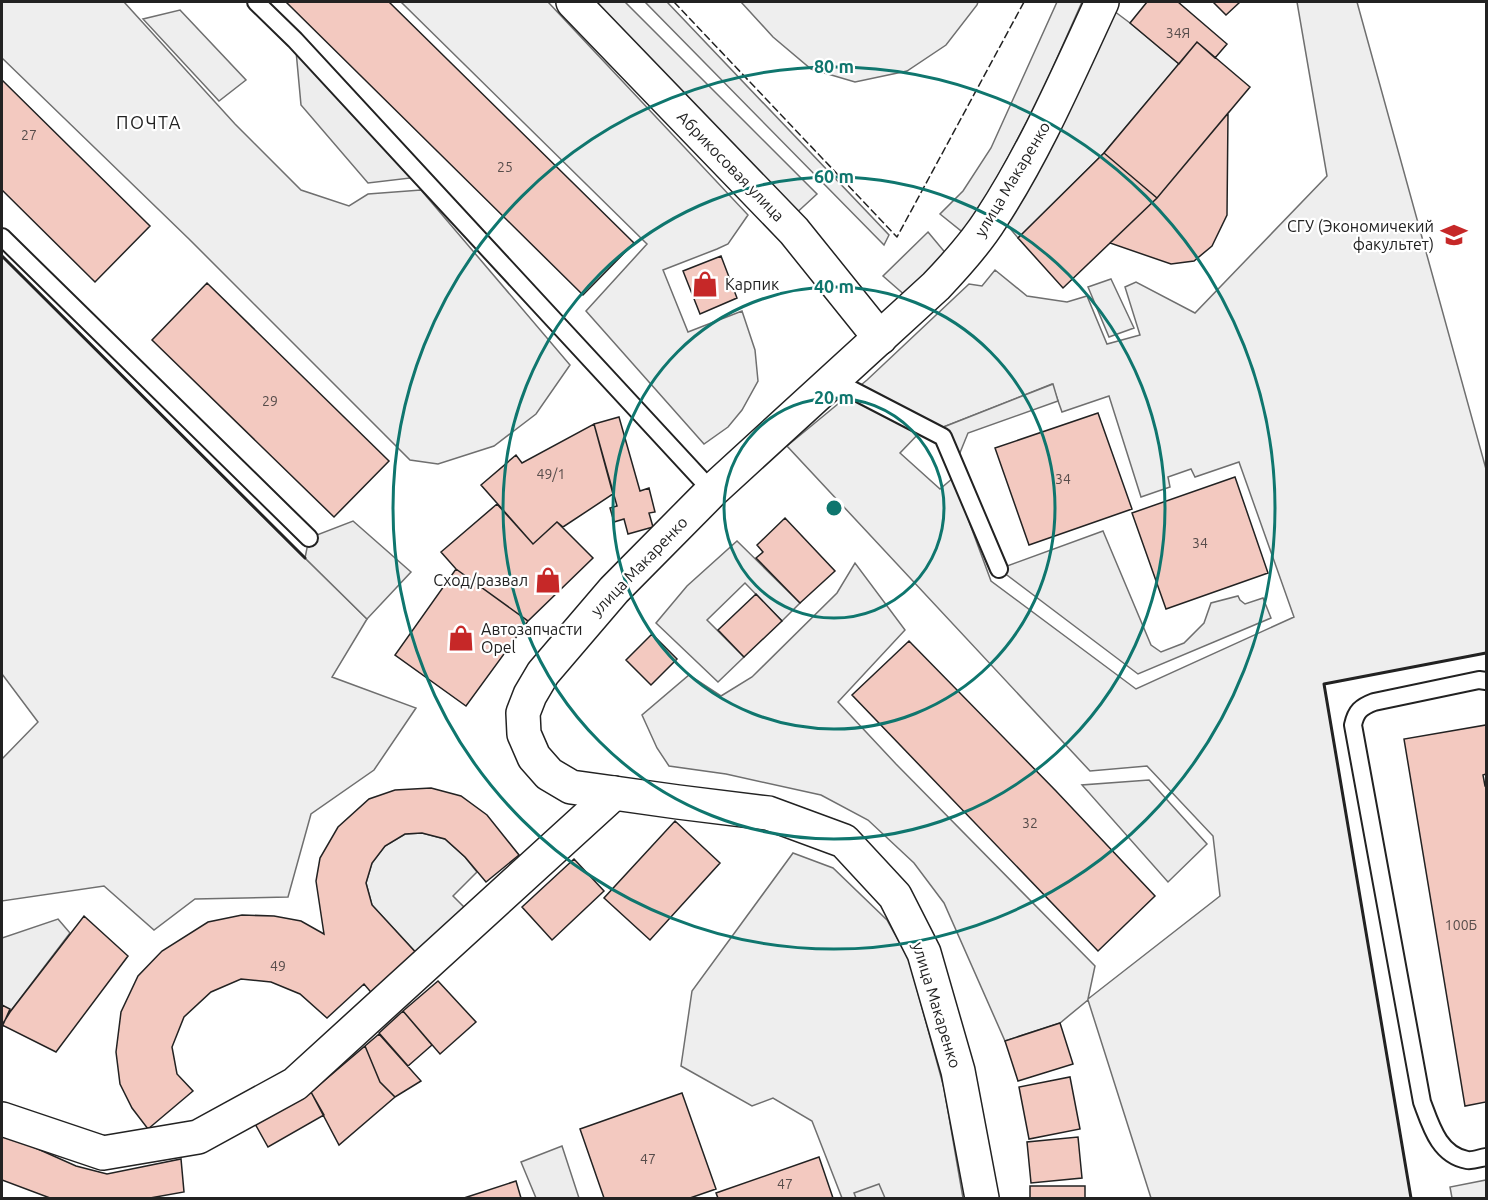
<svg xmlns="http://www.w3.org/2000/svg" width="1488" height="1200" font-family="Ubuntu,sans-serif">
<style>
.green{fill:#eee;stroke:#6f6f6f;stroke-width:1.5;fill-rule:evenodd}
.parking{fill:#ededed;stroke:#6f6f6f;stroke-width:1.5}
.building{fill:#f3c9c0;stroke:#222;stroke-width:1.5}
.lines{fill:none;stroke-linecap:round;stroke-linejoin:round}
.lane-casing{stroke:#222;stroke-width:20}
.street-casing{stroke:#222;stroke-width:36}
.secondary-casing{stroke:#222;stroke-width:36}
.lane{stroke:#fff;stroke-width:16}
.street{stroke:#fff;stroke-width:33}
.secondary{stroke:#fff;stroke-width:33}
.fence{stroke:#222;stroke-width:1.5;stroke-dasharray:8 3;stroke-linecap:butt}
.wall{stroke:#222;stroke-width:3}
.ring{fill:none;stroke:#0f766e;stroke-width:3}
.labels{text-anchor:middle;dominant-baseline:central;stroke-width:4.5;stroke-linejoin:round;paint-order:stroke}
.number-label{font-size:14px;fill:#564c4a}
.street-label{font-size:16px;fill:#222;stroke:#fff}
.poi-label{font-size:16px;fill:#222;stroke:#fff;text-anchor:end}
.neighbourhood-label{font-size:18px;letter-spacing:1.5px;fill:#222;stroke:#fff}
.centre{fill:#0f766e;stroke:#fff;stroke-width:3}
.ring-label{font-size:18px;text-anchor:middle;font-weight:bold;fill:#0f766e;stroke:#fff;stroke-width:4.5;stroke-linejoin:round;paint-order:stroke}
</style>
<rect width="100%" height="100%" fill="#fff"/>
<path class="green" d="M2,2H124L235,124L301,190L349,206L368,194L421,190L570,365L536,414L494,446L438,464L410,460L189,239L2,58Z
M401,2H548L748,215L728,244L717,249L663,270L688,332L742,311L755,350L758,381L742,410L728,427L704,444L586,311L647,244Z
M582,2H625L817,194L792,217Z
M645,2H667L889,235L884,245Z
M741,2H978L977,5L946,45L907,71L855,82L811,69L773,37Z
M1057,2H1082L1038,101L992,187L965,234L940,214L963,191L991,148Z
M1297,2H1357L1486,469V653L1324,684L1411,1198H1151L1088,1000L1060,1023L1005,1041L944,903L914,863L868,820L821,795L726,774L669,766L657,748L642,715L689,675L721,696L752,677L837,593L855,563L905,630L838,702L896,764L1095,966L1088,999L1220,896L1213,836L1147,766L1090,771L787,446L867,380L969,284L982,286L995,270L1027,296L1067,302L1087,296L1107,344L1140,335L1125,287L1136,282L1195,313L1327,176ZM1052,384L1062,412L1109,396L1141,497L1170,487L1168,477L1191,469L1195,477L1239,462L1294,617L1136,689L991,581L953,478L940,489L900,453L924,428H941Z
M180,10L246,80L219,101L143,19Z
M928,232L948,256L907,297L883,276Z
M2,256L305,558L367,619L332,677L416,708L374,770L311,814L288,897L195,899L154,930L104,886L2,901V759L38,722L2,674Z
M1111,279L1134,328L1109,337L1088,287Z
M793,853L833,868L887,920L909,960L944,1088L963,1198H842L812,1121L773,1098L752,1106L681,1066L692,991Z
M1486,1180V1198H1452L1450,1187Z"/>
<path class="parking" d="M1102,2L1130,23L1179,64L1104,153L1018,238L996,212Z
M295,40L419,177L368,183L301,105Z
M1053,384L1058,401L968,433L955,465L941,428Z
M353,521L411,572L367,619L305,558L309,538Z
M1103,531L1151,645L1161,652L1184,643L1204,623L1211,603L1238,596L1240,600L1245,604L1263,598L1271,618L1138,674L999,569Z
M737,541L800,603L782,621L745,583L707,620L744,657L718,682L656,623L687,586Z
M1149,780L1207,844L1168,882L1082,785Z
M422,833L445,839L465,857L477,872L453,896L476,919L420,957L372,905L366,883L372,863L385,846L405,834Z
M58,919L70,933L10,1012L2,1008V938Z
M562,1146L579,1198H536L521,1162Z
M879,1184L885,1198H856L854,1193Z"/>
<path class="building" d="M286,2H389L634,243L583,295Z
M1147,2H1178L1227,44L1215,58L1197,42L1179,64L1130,23Z
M1213,2H1240L1226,15Z
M1197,42L1250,87L1157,198L1104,153Z
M2,80L150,226L95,282L2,190Z
M1228,113L1227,215L1212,246L1194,261L1171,264L1110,243L1157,198Z
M1104,153L1157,198L1063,288L1018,238Z
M721,256L737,298L700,314L683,271Z
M207,283L389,461L334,517L152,340Z
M1098,413L1132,509L1029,545L995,448Z
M619,417L640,491L649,488L655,512L649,513L653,527L628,534L624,519L614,522L610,508L617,506L594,424Z
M594,424L613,494L563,527L557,522L533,544L481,485L516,455L522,463Z
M1235,477L1268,573L1166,609L1132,513Z
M497,504L533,544L557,522L593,558L528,621L456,569L441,552Z
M785,518L835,571L800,603L756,558L763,552L757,545Z
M456,569L528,621L466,706L395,655Z
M756,594L782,621L744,657L718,630Z
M652,634L677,659L651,685L626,660Z
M909,641L1056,791L1155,896L1098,951L852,695Z
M1486,725V774L1483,775L1485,786H1486V1102L1465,1106L1404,739Z
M431,788L461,796L487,815L519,855L486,882L465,857L445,839L422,833L405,834L385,846L372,863L366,883L372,905L420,957L375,997L364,984L327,1018L300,994L271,982L241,979L211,992L184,1017L172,1047L177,1074L193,1091L148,1129L132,1108L120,1084L116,1052L121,1012L138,976L162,951L208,922L242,915L274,916L301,921L324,934L316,881L320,858L338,827L369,799L395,790Z
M675,821L720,863L650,940L604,898Z
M574,859L604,891L552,940L522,907Z
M84,916L128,956L56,1052L2,1025L10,1012Z
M438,981L476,1022L440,1054L403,1011Z
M2,1005L10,1009L2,1027Z
M403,1011L432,1045L408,1066L379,1033Z
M1060,1023L1073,1064L1018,1081L1005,1041Z
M379,1034L421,1081L395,1097L380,1082L365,1046Z
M365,1046L380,1082L395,1097L339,1145L311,1092Z
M1070,1077L1080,1129L1029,1139L1019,1087Z
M311,1092L324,1115L268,1147L254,1122Z
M682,1093L716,1189L690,1198H604L580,1129Z
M2,1133L76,1166L107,1174L181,1159L184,1192L150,1198H50L2,1180Z
M1078,1137L1082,1178L1031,1183L1027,1142Z
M819,1157L833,1198H718L716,1193Z
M516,1181L521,1198H464Z
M1030,1186H1085V1198H1030Z"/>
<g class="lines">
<g class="lane-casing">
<path id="lane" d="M256,2L295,40L712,491
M2,237L309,538
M833,380L943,437L999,569
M1486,681L1479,680L1374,702C1361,707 1356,711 1353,725L1422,1102C1431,1126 1439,1155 1467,1160C1473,1161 1480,1158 1486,1157"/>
</g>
<g class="street-casing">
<path id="street" d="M573,2L794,231L880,338
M2,1119L103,1153L198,1137L295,1084L614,793"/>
</g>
<g class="secondary-casing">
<path id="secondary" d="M982,1198L958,1071L924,953L895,896L844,841L768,813L678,802L571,787L549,774L534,757L524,734L523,713L530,695L543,673L614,590L712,491L936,286C956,265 976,243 991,219C1036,150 1068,75 1102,2"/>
</g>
<use href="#lane" class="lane"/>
<use href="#street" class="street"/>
<use href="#secondary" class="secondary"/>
<path class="fence" d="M674,2L897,237L1024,2"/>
<path class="wall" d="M2,256L305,558
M1411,1198L1324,684L1486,653"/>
</g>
<g class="ring">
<circle cx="834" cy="508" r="110"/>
<circle cx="834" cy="508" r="221"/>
<circle cx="834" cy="508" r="331"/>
<circle cx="834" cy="508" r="441"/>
</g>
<defs>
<g id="university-bare" transform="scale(2.07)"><path d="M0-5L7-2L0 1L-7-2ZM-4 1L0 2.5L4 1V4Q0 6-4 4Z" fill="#c62828" stroke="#fff" stroke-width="2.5" paint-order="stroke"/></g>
<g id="shop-bare" transform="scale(2.07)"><path d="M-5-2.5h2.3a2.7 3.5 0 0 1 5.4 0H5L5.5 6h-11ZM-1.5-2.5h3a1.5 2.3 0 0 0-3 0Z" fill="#c62828" stroke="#fff" stroke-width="2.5" paint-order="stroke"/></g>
</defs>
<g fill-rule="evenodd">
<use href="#university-bare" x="1454" y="235"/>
<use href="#shop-bare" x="705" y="284"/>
<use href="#shop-bare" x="548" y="580"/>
<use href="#shop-bare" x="461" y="638"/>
</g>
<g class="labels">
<g class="number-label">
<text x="1178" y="33">34Я</text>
<text x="29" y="135">27</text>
<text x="505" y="167">25</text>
<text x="270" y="401">29</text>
<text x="551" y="474">49/1</text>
<text x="1063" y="479">34</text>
<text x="1200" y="543">34</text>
<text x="1030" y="823">32</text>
<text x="1461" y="925">100Б</text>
<text x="278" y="966">49</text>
<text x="648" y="1159">47</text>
<text x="785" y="1184">47</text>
</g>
<g class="street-label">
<text transform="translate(731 166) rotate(46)">Абрикосовая улица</text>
<text transform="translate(1012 179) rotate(-59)">улица Макаренко</text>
<text transform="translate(639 566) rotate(-46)">улица Макаренко</text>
<text transform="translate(937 1005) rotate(73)">улица Макаренко</text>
</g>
<g class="poi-label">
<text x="1434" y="226">СГУ (Экономичекий<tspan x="1434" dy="18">факультет)</tspan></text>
<text x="725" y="284" text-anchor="start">Карпик</text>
<text x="528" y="580">Сход/развал</text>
<text x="481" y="629" text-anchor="start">Автозапчасти<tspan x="481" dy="18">Opel</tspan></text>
</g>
<g class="neighbourhood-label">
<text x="149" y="122">ПОЧТА</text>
</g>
</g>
<circle cx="834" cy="508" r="9" class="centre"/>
<g class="ring-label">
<text x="834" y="73">80 m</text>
<text x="834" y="183">60 m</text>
<text x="834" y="293">40 m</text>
<text x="834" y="404">20 m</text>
</g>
<rect width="1488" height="1200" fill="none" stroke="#222222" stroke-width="6"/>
</svg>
